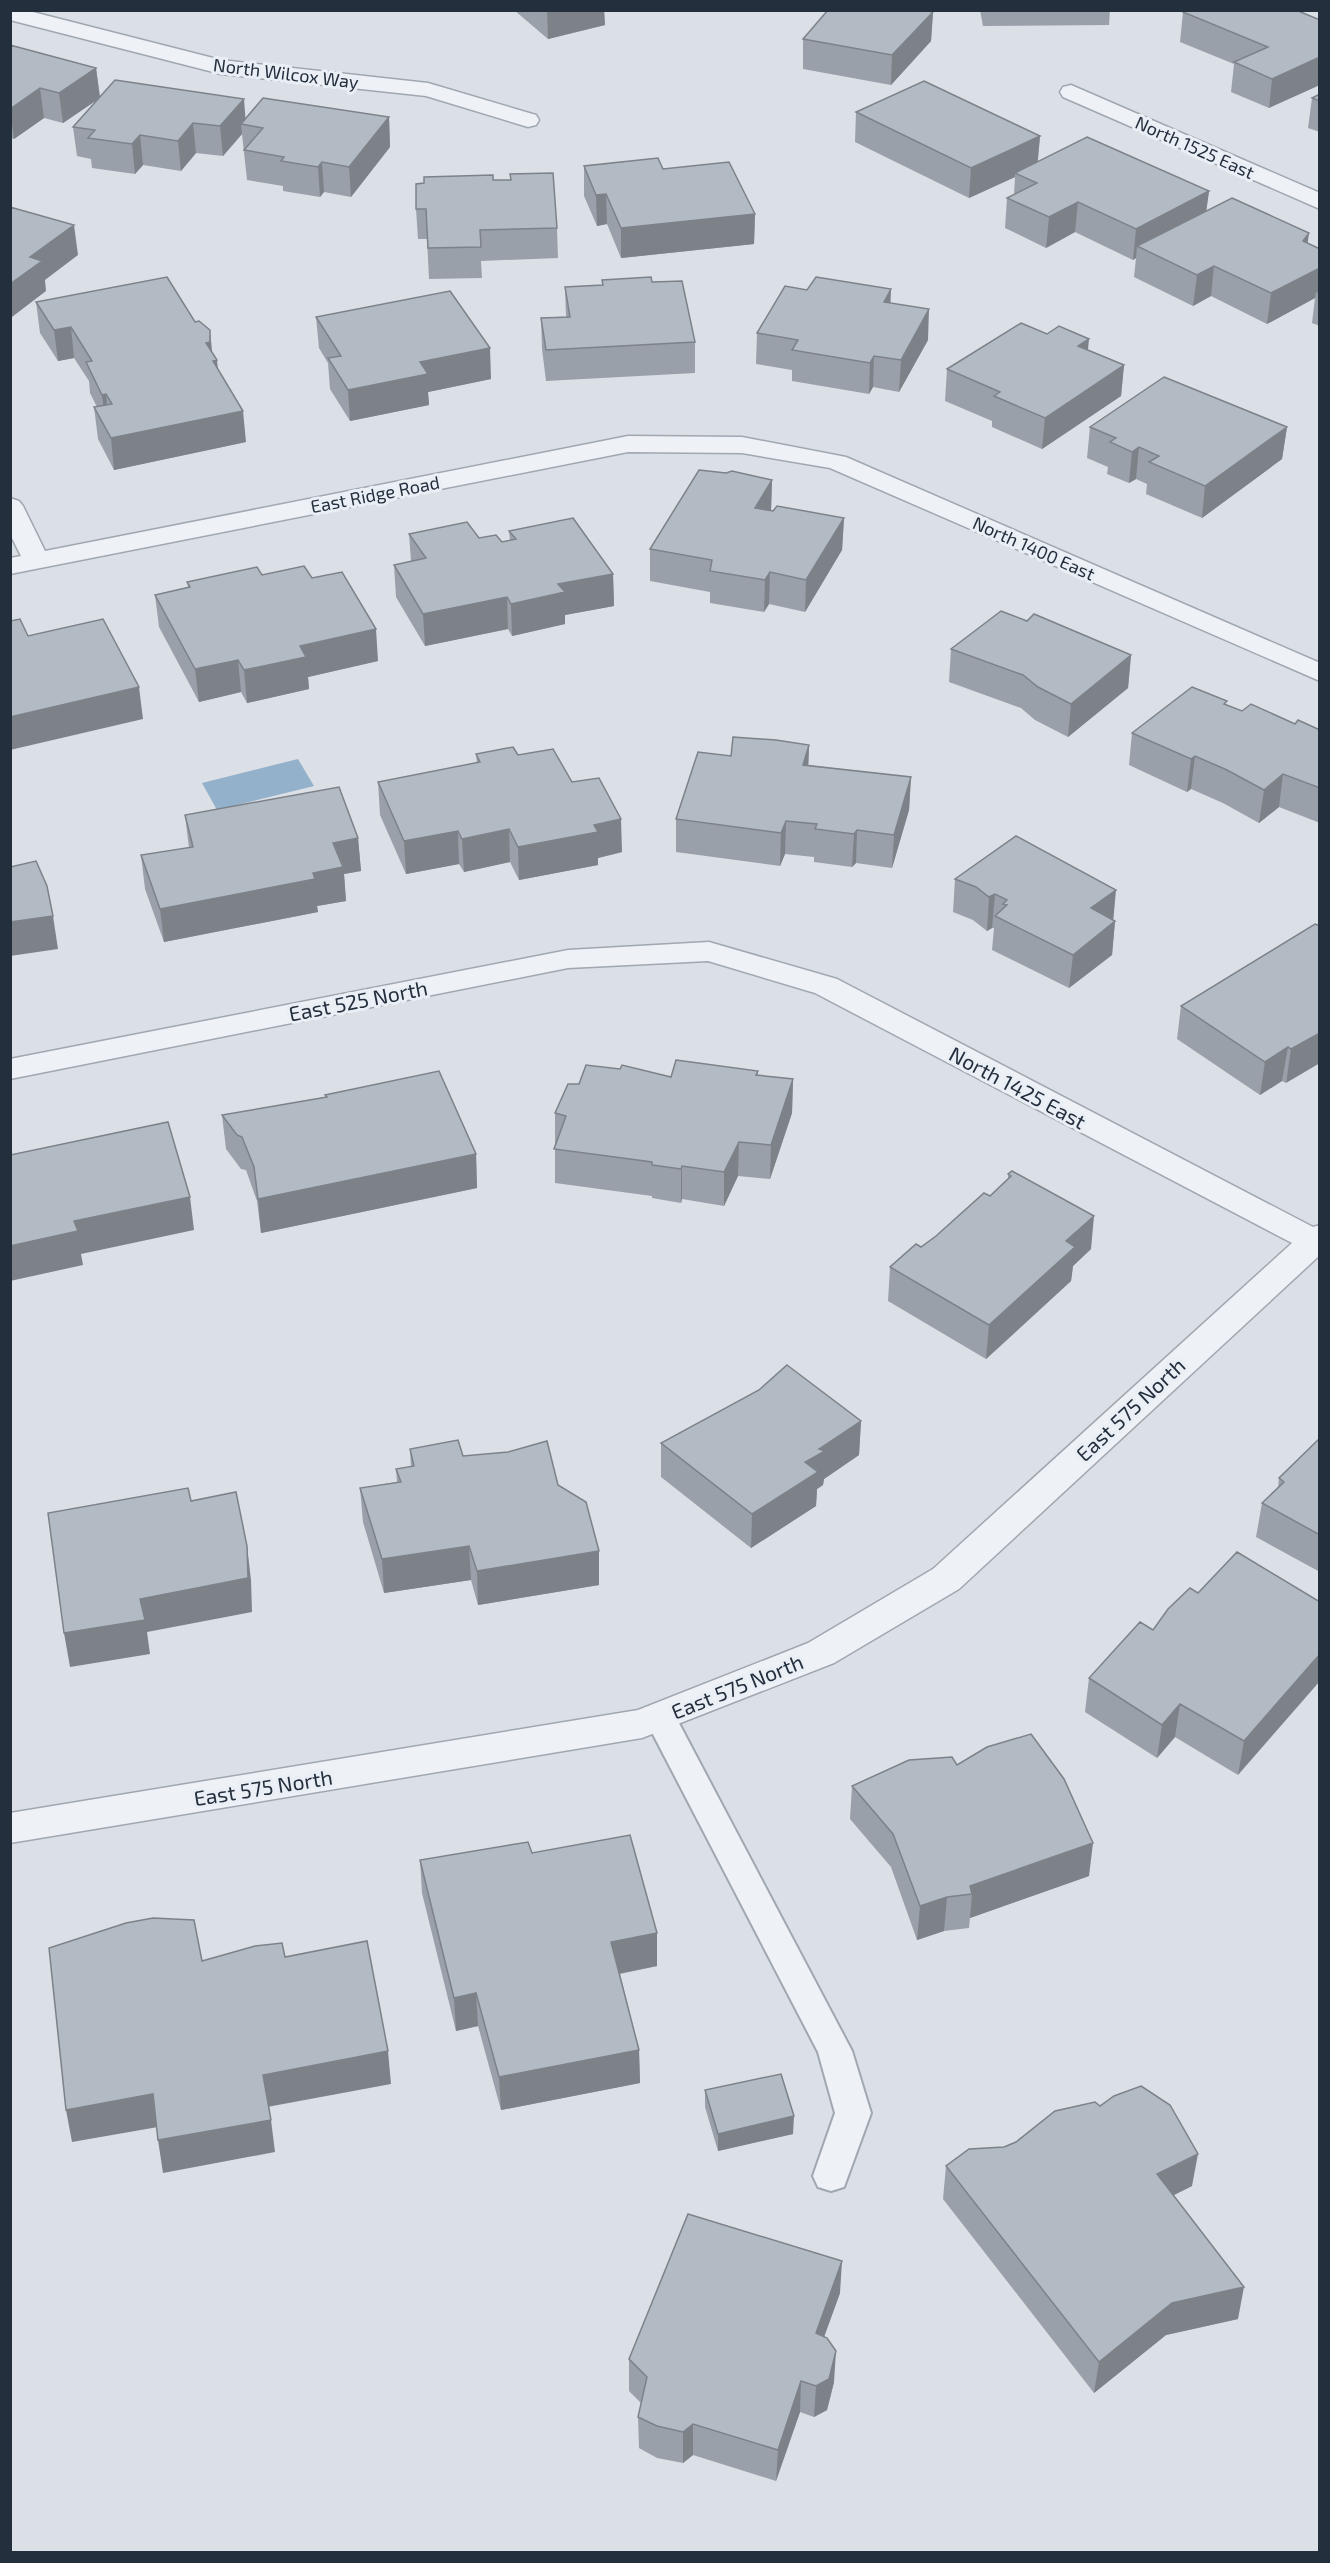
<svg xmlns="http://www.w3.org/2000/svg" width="1330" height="2563" font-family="'Exo 2',sans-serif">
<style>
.water{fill:#93b1ca}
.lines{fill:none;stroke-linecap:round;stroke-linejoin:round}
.service-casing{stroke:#a0a7b1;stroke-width:4}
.minor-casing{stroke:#a0a7b1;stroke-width:3}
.service{fill:#eef1f5;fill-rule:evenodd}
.minor{fill:#eef1f5;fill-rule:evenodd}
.wall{fill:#99a0a9}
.shaded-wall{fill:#7d8289}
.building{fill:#b2bac4;stroke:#7d8289;stroke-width:1.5}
.labels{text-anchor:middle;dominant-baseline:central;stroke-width:6;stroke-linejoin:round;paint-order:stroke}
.far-street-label{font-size:18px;fill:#242f3e;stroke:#eaeff5}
.street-label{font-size:21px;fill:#242f3e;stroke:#eaeff5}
</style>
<rect width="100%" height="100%" fill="#dbe0e7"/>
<path class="water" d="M298,759L314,786L217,810L202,783Z"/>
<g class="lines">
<g class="service-casing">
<path id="service" d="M660,1705L671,1708L852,2051L871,2113L844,2187L831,2191L818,2187L813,2176L835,2113L818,2052L644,1717L649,1708Z"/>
</g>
<g class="minor-casing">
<path id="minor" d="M10,10H25L221,60L428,83L536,115L539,120L536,125L528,127L426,96L221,74L10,20Z
M1071,85L1320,193V209L1063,97L1060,92L1063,87Z
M628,436L742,437L846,457L1320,663V681L830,468L742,453L628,452L10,574V558L21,556L10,534V498L19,501L23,506L45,551Z
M709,942L837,979L1313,1227L1320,1225V1255L959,1589L834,1663L642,1738L10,1843V1813L638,1710L808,1643L933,1569L1292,1243L815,993L708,961L568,968L10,1079V1059L568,950Z"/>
</g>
<use href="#service" class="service"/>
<use href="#minor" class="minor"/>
</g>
<path class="wall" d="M514,10H604L605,25L548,39Z
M980,10H1110L1109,25L983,26Z
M1296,10L1269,108L1231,92L1234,64L1180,42L1183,12Z
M933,12L931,41L891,85L803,69V39Z
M10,45L96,68L100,97L245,119L389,117L390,147L351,197L324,192L320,197L283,191V186L247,180L242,134L223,156L196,153L181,171L143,165L135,174L92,168L91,159L77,156L73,127L98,99L63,123L44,118L14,139L10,138Z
M1320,94V132L1308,128L1312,98Z
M856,112L1040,136L1038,161L1209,191L1206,211L1308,243L1320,249V326L1312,323L1315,298L1267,324L1211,296L1193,306L1134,277L1136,258L1133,260L1075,232L1046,248L1005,228L1007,198L1014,195L1015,177L969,198L855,142Z
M584,166L663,169L755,214L754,244L621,258L607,224L597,226L584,196Z
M493,180L557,228L558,258L481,261L482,278L429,279L427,239H418L416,209Z
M602,280L652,282L695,342V373L546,381L542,349L541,318L566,317L565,287L603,285Z
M36,302L212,353L246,442L114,470L98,439L94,407H97L90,393L89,381L74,358L58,361L40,333Z
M890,303L928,340L899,392L873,387L869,394L792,381V370L756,364L757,333Z
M316,317L491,379L428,392L429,405L350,421L330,389L328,363L319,348Z
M1088,350L1124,365L1121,396L1042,449L992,427V421L945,401L947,369Z
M1090,427H1287L1282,459L1202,518L1146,494L1147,484L1136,479L1129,483L1107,474L1108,467L1087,458Z
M772,480L771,510L844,518L842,550L805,612L769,604L764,612L710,603V592L650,581V549Z
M509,531L613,574L614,606L565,615V624L512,636L508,629L425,646L396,597L394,565L411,561L409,534L479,538L502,542L510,540Z
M312,578L378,661L308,677L309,689L247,703L241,692L199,702L159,627L155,595L188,587L187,582Z
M1027,621L1131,655L1128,688L1068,737L1035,720L1021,708L949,682L951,649Z
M1227,705L1242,711L1295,724L1320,730V823L1279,807L1259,823L1223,803L1191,789L1187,792L1129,765L1132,733Z
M809,745L808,765L911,777L909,810L892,868L856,863L852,867L814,862V857L785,854L780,866L676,852V819L731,756Z
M476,754L518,755L572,782L622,852L598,858V865L519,880L510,862L464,872L459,864L406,874L380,815L378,782L477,763Z
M185,815L358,838L361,871L344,874L346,901L317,906L318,912L164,942L145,889L141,855L189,848Z
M955,879L1113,920L1115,921L1112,955L1069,988L992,950L994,928H992L987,931L973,920L953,912Z
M1315,924L1286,1083L1282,1081L1260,1095L1177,1039L1181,1006Z
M758,1071V1075L793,1079L792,1113L770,1179L738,1176L724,1206L682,1199L681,1203L652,1198V1196L555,1183V1113L579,1084Z
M325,1095L476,1154L477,1188L261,1233L257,1201L246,1170L241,1169L226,1149L222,1115L325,1097Z
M1008,1174L1091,1249L1073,1266L1071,1281L986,1359L888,1301L890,1267L921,1247L990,1196L1008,1179Z
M861,1421L859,1455L824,1479L823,1485L817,1489L816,1506L751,1548L661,1477V1443Z
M1320,1438V1572L1256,1537L1262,1503L1278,1488L1279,1478Z
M410,1449L463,1456L558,1485L599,1585L478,1605L471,1580L384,1593L363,1522L360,1488L397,1482L396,1469L411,1467Z
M1198,1593L1320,1602L1238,1775L1175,1737L1157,1758L1085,1712L1089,1678L1153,1630Z
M957,1765L1089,1876L970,1918L969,1928L944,1931L917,1940L891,1867L850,1819L852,1786Z
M532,1853L657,1933V1966L620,1974L639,2050L640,2083L501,2110L478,2026L456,2031L422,1893L420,1860Z
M705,2090L793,2134L718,2151L705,2107Z
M1016,2142L1192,2186L1174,2195L1238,2319L1166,2335L1094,2393L943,2199L946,2166L1004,2147Z
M840,2293L824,2336L834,2382L827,2410L814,2417L800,2412L776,2481L693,2455L683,2463L657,2458L639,2448L638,2417L641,2403L629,2391V2359Z"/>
<path class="shaded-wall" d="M547,10H604L605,25L548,39Z
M933,12L931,41L891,85L892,55Z
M1320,57V85L1269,108L1272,79Z
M96,68L100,98L63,123L59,93Z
M40,88L44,118L14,139L10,109Z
M244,99L246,125L241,124L242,134L223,156L220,126Z
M389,117L390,147L351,197L349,167Z
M193,123L196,153L181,171L178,141Z
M140,135L143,165L135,174L132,144Z
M1040,136L1037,166L1015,173V177L969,198L971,168Z
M322,162L324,192L320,197L318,167Z
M1209,191L1205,221L1137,246L1136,258L1133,260L1136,229Z
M606,194L607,224L597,226L596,195Z
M1078,202L1075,232L1046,248L1049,217Z
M755,214L754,244L621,258V228Z
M74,225L78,255L45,280L46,291L12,317L10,306V284L30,257Z
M1309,233L1305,263L1303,241Z
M1214,266L1211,296L1193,306L1197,275Z
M1320,268V294L1316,292L1315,298L1267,324L1271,293Z
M891,289L890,320L884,302Z
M929,309L928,340L899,392L901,360Z
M71,327L74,358L58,361L54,330Z
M210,330L213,361L217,360L220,392L206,343Z
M1089,339L1086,370L1078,346Z
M490,348L491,379L428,392L429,405L350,421L348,390L420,362Z
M874,356L873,387L869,394L870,363Z
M1124,365L1121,396L1042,449L1045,418Z
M106,394L109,426H106L102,395Z
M243,411L246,442L114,470L111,438Z
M1287,427L1282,459L1202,518L1205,486Z
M1139,447L1136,479L1129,483L1132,452Z
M772,480L771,512L755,508Z
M844,518L842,550L805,612L806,580Z
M770,572L769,604L764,612L765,580Z
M613,574L614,606L565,615V624L512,636L511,604L558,584Z
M507,597L508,629L425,646L423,614Z
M376,629L378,661L308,677L309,689L247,703L244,670L300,646Z
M1131,655L1128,688L1068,737L1071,704Z
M238,660L241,692L199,702L195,669Z
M139,687L143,719L10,750V717Z
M809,745L808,777L803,765Z
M1195,756L1191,789L1187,792L1191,759Z
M1283,774L1279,807L1259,823L1264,790Z
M911,777L909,810L892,868L894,835Z
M621,819L622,852L598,858V865L519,880L518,847L594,825Z
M786,821L785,854L780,866L781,833Z
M509,829L510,862L464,872L462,839Z
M857,830L856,863L852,867L854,834Z
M458,831L459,864L406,874L404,841Z
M358,838L361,871L344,874L346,901L317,906L318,912L164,942L160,909L313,873L333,843Z
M1116,890L1113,923L1091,908Z
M995,894L992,928L987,931L989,897Z
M53,916L58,949L10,956V922Z
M1115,921L1112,955L1069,988L1073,955Z
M1320,1033V1063L1286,1083L1291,1049Z
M1288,1047L1282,1081L1260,1095L1265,1062Z
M793,1079L792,1113L770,1179L771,1145Z
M739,1142L738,1176L724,1206V1172Z
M476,1154L477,1188L261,1233L258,1199Z
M682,1166V1199L681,1203V1169Z
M190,1197L194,1230L81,1254L83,1265L10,1281V1246L74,1221Z
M1094,1216L1091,1249L1073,1266L1071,1281L986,1359L989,1325L1066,1241Z
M861,1421L859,1455L824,1479L823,1485L817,1489L816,1506L751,1548L752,1514L819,1449Z
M247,1546L251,1580L252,1612L147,1632L150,1654L70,1667L64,1633L140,1599Z
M469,1546L471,1580L384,1593L382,1559Z
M599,1551V1585L478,1605L477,1571Z
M1320,1654V1681L1238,1775L1244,1741Z
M1180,1704L1175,1737L1157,1758L1162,1725Z
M1093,1843L1089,1876L970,1918L972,1894L970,1886Z
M947,1897L944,1931L917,1940L920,1906Z
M657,1933V1966L612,1975L611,1942Z
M476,1993L478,2026L456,2031L454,1998Z
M639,2050L640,2083L501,2110L499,2077Z
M388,2051L391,2084L267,2107L263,2075Z
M153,2094L158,2127L72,2142L66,2110Z
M794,2116L793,2134L718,2151V2134Z
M271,2120L275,2152L163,2173L158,2140Z
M1198,2154L1192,2186L1152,2206L1157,2174Z
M842,2261L840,2293L814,2365L816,2333Z
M1244,2287L1238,2319L1166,2335L1094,2393L1099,2362L1172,2303Z
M836,2351L834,2382L827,2410L814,2417L816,2386Z
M801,2381L800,2412L776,2481L778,2450Z
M693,2424V2455L683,2463V2432Z"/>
<path class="building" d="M828,10H923L933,12L892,55L803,39Z
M1187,10H1296L1320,20V57L1272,79L1234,62L1268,47L1183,12Z
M10,45L96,68L59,93L40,88L10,109Z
M115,80L244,99L220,126L193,123L178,141L140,135L132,144L88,138L95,130L73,127Z
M924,81L1040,136L971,168L856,112Z
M1320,94V101L1312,98Z
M263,98L389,117L349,167L322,162L318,167L281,161L284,157L244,150L263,128L241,124Z
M1087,137L1209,191L1136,229L1078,202L1049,217L1007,198L1037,183L1015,173Z
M658,158L663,169L729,162L755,214L621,228L606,194L596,195L584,166Z
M553,173L557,228L480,230L481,247L428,248L426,209H416V184L424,183V177L493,175V180H511L510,174Z
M1232,198L1309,233L1303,241L1320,249V268L1271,293L1214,266L1197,275L1137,246Z
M10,207L74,225L30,257L42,261L10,284Z
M167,277L195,322L199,321L210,330V342L206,343L217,360L213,361L243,411L111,438L94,407L112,404L106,394L102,395L86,362L92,361L71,327L54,330L36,302Z
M651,277L652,282L682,281L695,342L546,350L541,318L570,317L565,287L603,285L602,280Z
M816,277L891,289L884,302L929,309L901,360L874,356L870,363L792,350L798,340L757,333L785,286L807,290Z
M450,291L490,348L420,362L428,374L348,390L328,358L341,356L316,317Z
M1021,323L1047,334L1059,326L1089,339L1078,346L1124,365L1045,418L994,396L1000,392L947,369Z
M1164,377L1287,427L1205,486L1149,462L1159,456L1139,447L1132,452L1110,442L1116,438L1090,427Z
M699,470L726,473L732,471L772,480L755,508L773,511L777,506L844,518L806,580L770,572L765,580L710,571L712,560L650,549Z
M573,518L613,574L558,584L565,592L511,604L507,597L423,614L394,565L426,558L409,534L467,522L479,538L496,535L502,542L516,539L509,531Z
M304,566L312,578L342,572L376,629L300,646L306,657L244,670L238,660L195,669L155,595L190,587L187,582L257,567L262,575Z
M1001,611L1027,621L1034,614L1131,655L1071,704L1038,687L1023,675L951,649Z
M20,619L28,636L103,619L139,687L10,717V621Z
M1192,687L1227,701L1224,704L1242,711L1251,704L1295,724L1298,720L1320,730V788L1283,774L1264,790L1227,770L1195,756L1191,759L1132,733Z
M733,737L776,740L809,745L803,765L911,777L894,835L857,830L854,834L815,829L817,824L786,821L781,833L676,819L698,752L731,756Z
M513,747L518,755L553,749L572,782L599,778L621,819L594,825L598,832L518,847L509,829L462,839L458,831L404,841L378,782L480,762L476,754Z
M339,787L358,838L333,843L343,867L313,873L315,879L160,909L141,855L193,847L185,815Z
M1016,836L1116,890L1091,908L1115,921L1073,955L995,916L1007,905L1003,904L1007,900L995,894L989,897L976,887L955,879Z
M36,861L47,886L53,916L10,922V867Z
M1315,924L1320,926V1033L1291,1049L1288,1047L1265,1062L1181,1006Z
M676,1060L758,1071L756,1075L793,1079L771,1145L739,1142L724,1172L682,1166L681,1169L652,1165V1162L554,1149L566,1116L555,1113L568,1084H579L586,1065L620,1069L622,1065L671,1077Z
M439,1071L476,1154L258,1199L254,1167L242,1137L237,1135L222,1115L327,1097L325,1095Z
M168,1122L190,1197L74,1221L78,1231L10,1246V1155Z
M1012,1171L1094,1216L1066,1241L1075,1247L989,1325L890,1267L916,1244L921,1247L936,1236L984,1193L990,1196L1011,1176L1008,1174Z
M787,1365L861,1421L819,1449L825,1451L805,1462L818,1472L752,1514L661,1443L759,1390Z
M1320,1438V1535L1262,1503L1284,1482L1279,1478Z
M458,1440L463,1456L508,1452L547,1441L558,1485L586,1502L599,1551L477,1571L469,1546L382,1559L360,1488L401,1482L396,1469L414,1466L410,1449Z
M188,1488L191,1501L236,1492L247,1546L248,1578L140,1599L145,1620L64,1633L48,1513Z
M1237,1552L1320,1602V1654L1244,1741L1180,1704L1162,1725L1089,1678L1140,1622L1153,1630L1168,1609L1190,1588L1198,1593Z
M1031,1734L1064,1779L1093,1843L970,1886L972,1894L947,1897L920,1906L893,1834L852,1786L909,1760L952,1757L957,1765L987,1747Z
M630,1835L657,1933L611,1942L639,2050L499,2077L476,1993L454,1998L420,1860L528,1842L532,1853Z
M153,1918L194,1920L202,1961L255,1946L282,1943L285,1957L367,1941L388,2051L263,2075L271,2120L158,2140L153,2094L66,2110L49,1948L126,1923Z
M781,2074L794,2116L718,2134L705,2090Z
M1141,2086L1170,2105L1198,2154L1157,2174L1244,2287L1172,2303L1099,2362L946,2166L969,2149L1004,2147L1016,2142L1055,2111L1095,2102L1100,2106L1114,2096Z
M688,2214L842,2261L816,2333L827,2338L836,2351L829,2379L816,2386L801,2381L778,2450L693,2424L683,2432L657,2426L638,2417L647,2377L629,2359Z"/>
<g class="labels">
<g class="far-street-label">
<text transform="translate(286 73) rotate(7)">North Wilcox Way</text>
<text transform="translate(1195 147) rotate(24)">North 1525 East</text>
<text transform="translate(375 494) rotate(-11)">East Ridge Road</text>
<text transform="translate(1034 548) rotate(24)">North 1400 East</text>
</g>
<g class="street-label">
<text transform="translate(358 1000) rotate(-11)">East 525 North</text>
<text transform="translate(1018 1087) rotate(28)">North 1425 East</text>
<text transform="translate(1130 1409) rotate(-43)">East 575 North</text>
<text transform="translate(737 1686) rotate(-22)">East 575 North</text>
<text transform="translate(263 1787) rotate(-9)">East 575 North</text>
</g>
</g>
<rect width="1330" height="2563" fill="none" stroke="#242f3e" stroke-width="24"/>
</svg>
